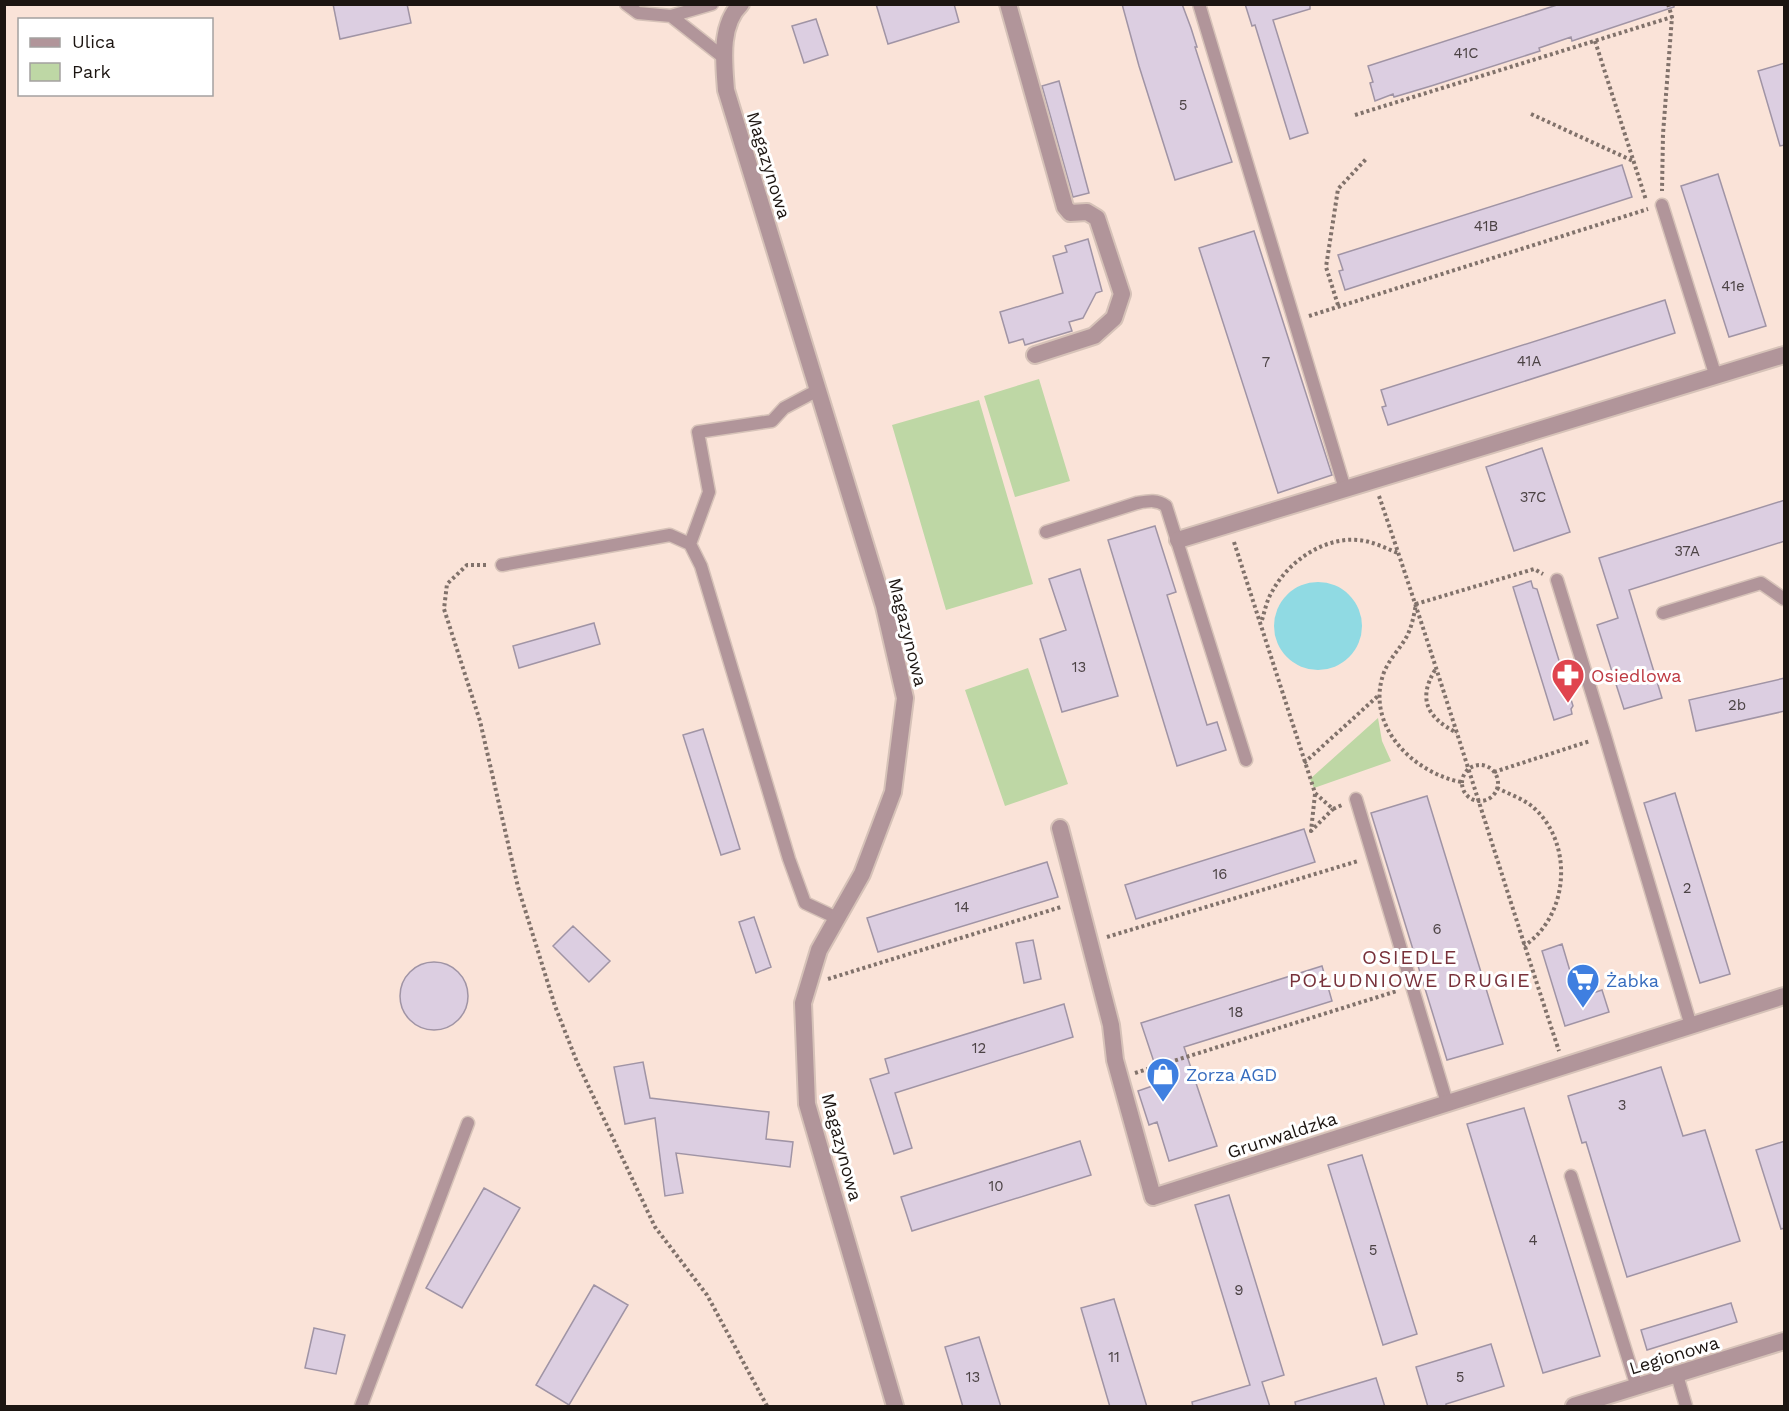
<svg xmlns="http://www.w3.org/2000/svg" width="1789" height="1411" font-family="'Work Sans',sans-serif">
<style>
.green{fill:#bed7a5}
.water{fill:#90dae3}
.building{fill:#dccee1;stroke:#a094a5;stroke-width:1.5}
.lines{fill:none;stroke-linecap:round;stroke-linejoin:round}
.service-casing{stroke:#d6c2b8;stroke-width:15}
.minor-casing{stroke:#d6c2b8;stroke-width:20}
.path{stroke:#81726b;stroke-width:4;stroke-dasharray:3 3;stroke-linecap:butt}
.service{stroke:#b1959a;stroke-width:12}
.minor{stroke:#b1959a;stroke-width:16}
.labels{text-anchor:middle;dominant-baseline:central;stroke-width:6;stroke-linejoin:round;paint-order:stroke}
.number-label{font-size:15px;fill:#4c4345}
.street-label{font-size:18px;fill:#1c1511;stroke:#fff}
.health-label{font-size:18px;fill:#be3a42;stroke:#fff;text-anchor:start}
.shop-label{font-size:18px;fill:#366cbe;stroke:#fff;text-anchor:start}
.neighbourhood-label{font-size:20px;letter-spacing:1.5px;fill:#78313a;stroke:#fff}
</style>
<rect width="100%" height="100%" fill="#fae3d8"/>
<path class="green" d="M1039,379L1070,481L1015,497L984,396Z
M979,400L1033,584L946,610L892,425Z
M1028,668L1068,784L1005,806L965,690Z
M1378,718L1382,741L1391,761L1314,788L1310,779Z"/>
<path class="water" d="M1274 626a44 44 0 1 1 88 0a44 44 0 1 1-88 0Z"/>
<path class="building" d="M333,4H407L411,23L340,39Z
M876,4H954L959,22L888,44Z
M1122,4H1182L1191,28L1197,47H1195L1232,162L1175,180L1139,66Z
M1245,4H1310V9L1273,20L1308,133L1290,139L1255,25L1252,26Z
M1560,4H1674V7L1572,41L1571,37L1539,48L1540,51L1431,86L1394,97L1393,94L1375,101L1370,83L1373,82L1368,66Z
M816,19L828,55L804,63L792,26Z
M1785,63V145L1780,146L1758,71Z
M1059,81L1089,193L1073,197L1042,86Z
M1622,165L1632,197L1345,290L1339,271L1343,270L1338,255Z
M1718,174L1766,326L1729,337L1681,186Z
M1254,231L1332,475L1278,493L1199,248Z
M1088,239L1102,291L1096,293L1083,318L1069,322L1072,331L1025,345L1023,339L1009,343L1000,312L1063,293L1053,256L1067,252L1065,246Z
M1665,300L1675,333L1388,425L1382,407L1386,406L1381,390Z
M1542,448L1570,532L1514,551L1486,467Z
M1785,500V541L1629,590L1662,698L1624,709L1597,625L1618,618L1599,558Z
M1155,526L1176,592L1167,595L1207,725L1217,722L1226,750L1177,766L1108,540Z
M1080,569L1118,696L1062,712L1040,639L1066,630L1049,579Z
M1531,581L1533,588L1537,589L1573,706L1571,709L1572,714L1554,720L1513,587Z
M594,623L600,644L519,668L513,646Z
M1785,678V711L1696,731L1689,700Z
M703,729L740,849L721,855L683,735Z
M1675,793L1730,974L1700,983L1644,803Z
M1427,796L1503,1044L1447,1060L1371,813Z
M1304,829L1315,862L1136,919L1125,885Z
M1047,862L1058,897L878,952L867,918Z
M754,917L771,967L756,973L739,922Z
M573,926L610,961L589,982L553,946Z
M1033,940L1041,979L1024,983L1016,943Z
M1562,944L1578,998L1602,990L1609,1012L1565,1026L1542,951Z
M400 996a34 34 0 1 1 68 0a34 34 0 1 1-68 0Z
M1322,966L1332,1001L1184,1047L1217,1146L1169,1161L1157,1122L1149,1125L1138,1091L1161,1083L1141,1023Z
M1064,1004L1073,1037L895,1093L912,1148L894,1154L870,1079L889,1073L885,1059Z
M643,1062L650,1098L769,1112L766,1139L793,1142L790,1167L676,1153L683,1193L665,1196L655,1118L625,1124L614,1067Z
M1661,1067L1683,1136L1705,1130L1740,1241L1627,1277L1586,1142L1582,1143L1568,1096Z
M1524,1108L1600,1356L1543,1373L1467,1124Z
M1080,1141L1091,1175L912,1231L901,1197Z
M1785,1141V1228L1781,1229L1756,1150Z
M1362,1155L1417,1334L1383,1345L1328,1165Z
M484,1188L520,1208L462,1308L426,1288Z
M1229,1195L1284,1375L1262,1382L1270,1407H1193L1192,1402L1250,1385L1195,1205Z
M594,1285L628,1305L569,1405L536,1385Z
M1114,1299L1147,1407H1110L1081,1308Z
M1731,1303L1737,1322L1647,1350L1641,1330Z
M314,1328L345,1335L336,1374L305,1368Z
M979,1337L1001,1407H963L945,1347Z
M1491,1344L1504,1386L1446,1404V1407H1428L1416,1367Z
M1376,1378L1385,1407H1296L1295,1402Z"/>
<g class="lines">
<g class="service-casing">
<path id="service" d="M626,4L638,13L671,16L712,4
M1199,4L1345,489
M671,16L723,57
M1662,205L1716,377
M1046,532L1137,503C1148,501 1157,499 1166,506L1246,760
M690,544L709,492L698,432L772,421L784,408L818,390
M502,565L670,535L690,544L701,566L789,859L805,903L837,918
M1557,580L1605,736L1691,1026
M1663,613L1761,583L1784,599
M1356,799L1447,1103
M1571,1176L1637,1387
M1677,1375L1686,1406
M361,1406L468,1123"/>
</g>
<g class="minor-casing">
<path id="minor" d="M741,4C719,25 724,63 726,90L884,606L905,698L893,792L862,874L819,950L803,1003L807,1104L895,1406
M1008,4L1065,207L1070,213L1087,212L1097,218L1122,294L1114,318L1094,336L1035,355
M1178,540L1784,355
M1060,828L1111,1025L1115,1060L1153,1197L1784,996
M1574,1406L1784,1341"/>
</g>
<path class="path" d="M1668,4L1672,17
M1595,41L1646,200
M1531,114L1633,161
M1355,115L1672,17L1663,134L1662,191
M1338,305L1326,267L1338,189L1367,158
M1309,316L1648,209
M1379,496C1442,680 1498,866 1559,1051
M1234,542L1315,793L1333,809L1342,805
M486,565H467L447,584L444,609L480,721L518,887L555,1006L577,1062L655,1227L707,1295L767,1406
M1262,620C1265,610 1267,599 1273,590C1289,561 1324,537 1358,540C1372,541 1385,548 1398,553
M1435,670C1417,700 1428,718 1457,733
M1304,763L1379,695
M1462 783a18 18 0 1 1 36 0a18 18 0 1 1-36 0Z
M1494,772L1590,741
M1461,782C1414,773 1366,727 1383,675C1388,660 1400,649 1407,636C1412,626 1414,615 1416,604L1534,569L1543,574
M1497,788C1509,794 1524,799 1534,808C1574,844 1569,916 1524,946
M1315,794L1311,831L1333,809
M1107,937L1358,861
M828,979L1061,907
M1135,1073L1397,991"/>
<use href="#service" class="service"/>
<use href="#minor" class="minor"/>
</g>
<defs>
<g id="pharmacy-pin" transform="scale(1.725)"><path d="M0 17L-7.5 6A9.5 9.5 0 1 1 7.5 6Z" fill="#e0444e" stroke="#fff"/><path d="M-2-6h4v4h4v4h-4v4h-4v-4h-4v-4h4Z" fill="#fff"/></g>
<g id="supermarket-pin" transform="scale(1.725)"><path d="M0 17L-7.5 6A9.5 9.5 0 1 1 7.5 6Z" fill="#3f7fe0" stroke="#fff"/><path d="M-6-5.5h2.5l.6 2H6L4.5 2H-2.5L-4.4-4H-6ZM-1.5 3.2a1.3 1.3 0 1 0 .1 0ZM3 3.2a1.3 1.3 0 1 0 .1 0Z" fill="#fff"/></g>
<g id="shop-pin" transform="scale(1.725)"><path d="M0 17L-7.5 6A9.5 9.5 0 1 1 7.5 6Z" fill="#3f7fe0" stroke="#fff"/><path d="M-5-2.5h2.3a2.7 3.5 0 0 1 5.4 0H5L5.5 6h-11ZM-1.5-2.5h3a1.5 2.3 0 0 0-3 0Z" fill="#fff"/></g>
</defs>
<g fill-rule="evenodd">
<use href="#pharmacy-pin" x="1568" y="675"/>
<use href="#supermarket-pin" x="1583" y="980"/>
<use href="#shop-pin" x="1163" y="1074"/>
</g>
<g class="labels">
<g class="number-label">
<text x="1466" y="53">41C</text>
<text x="1183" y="105">5</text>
<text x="1486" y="226">41B</text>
<text x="1733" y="286">41e</text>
<text x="1529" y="361">41A</text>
<text x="1266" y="362">7</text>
<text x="1533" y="497">37C</text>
<text x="1687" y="551">37A</text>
<text x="1079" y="667">13</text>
<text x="1737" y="705">2b</text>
<text x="1220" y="874">16</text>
<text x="1687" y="888">2</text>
<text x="962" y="907">14</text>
<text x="1437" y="929">6</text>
<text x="1236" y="1012">18</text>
<text x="979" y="1048">12</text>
<text x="1622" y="1105">3</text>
<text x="996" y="1186">10</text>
<text x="1533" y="1240">4</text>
<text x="1373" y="1250">5</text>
<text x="1239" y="1290">9</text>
<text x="1114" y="1357">11</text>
<text x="973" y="1377">13</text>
<text x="1460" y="1377">5</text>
</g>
<g class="street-label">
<text transform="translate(769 165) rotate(73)">Magazynowa</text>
<text transform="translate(908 632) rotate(76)">Magazynowa</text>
<text transform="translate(1282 1135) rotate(-18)">Grunwaldzka</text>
<text transform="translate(842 1147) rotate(75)">Magazynowa</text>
<text transform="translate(1674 1355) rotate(-17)">Legionowa</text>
</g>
<g class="health-label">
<text x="1591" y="675">Osiedlowa</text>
</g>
<g class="shop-label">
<text x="1606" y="980">Żabka</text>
<text x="1186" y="1074">Zorza AGD</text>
</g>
<g class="neighbourhood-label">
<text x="1410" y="957">OSIEDLE<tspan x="1410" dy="23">POŁUDNIOWE DRUGIE</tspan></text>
</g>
</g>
<rect width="1789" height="1411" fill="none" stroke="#1c1511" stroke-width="12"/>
<rect x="18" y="18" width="195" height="78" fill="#ffffff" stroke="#a4a1a0" stroke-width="1.5"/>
<rect x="30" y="38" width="30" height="9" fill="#b1959a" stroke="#a4a1a0" stroke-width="1.5"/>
<text x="72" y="48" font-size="18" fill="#1c1511">Ulica</text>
<rect x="30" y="63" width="30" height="18" fill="#bed7a5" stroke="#a4a1a0" stroke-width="1.5"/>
<text x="72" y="78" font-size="18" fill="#1c1511">Park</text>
</svg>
